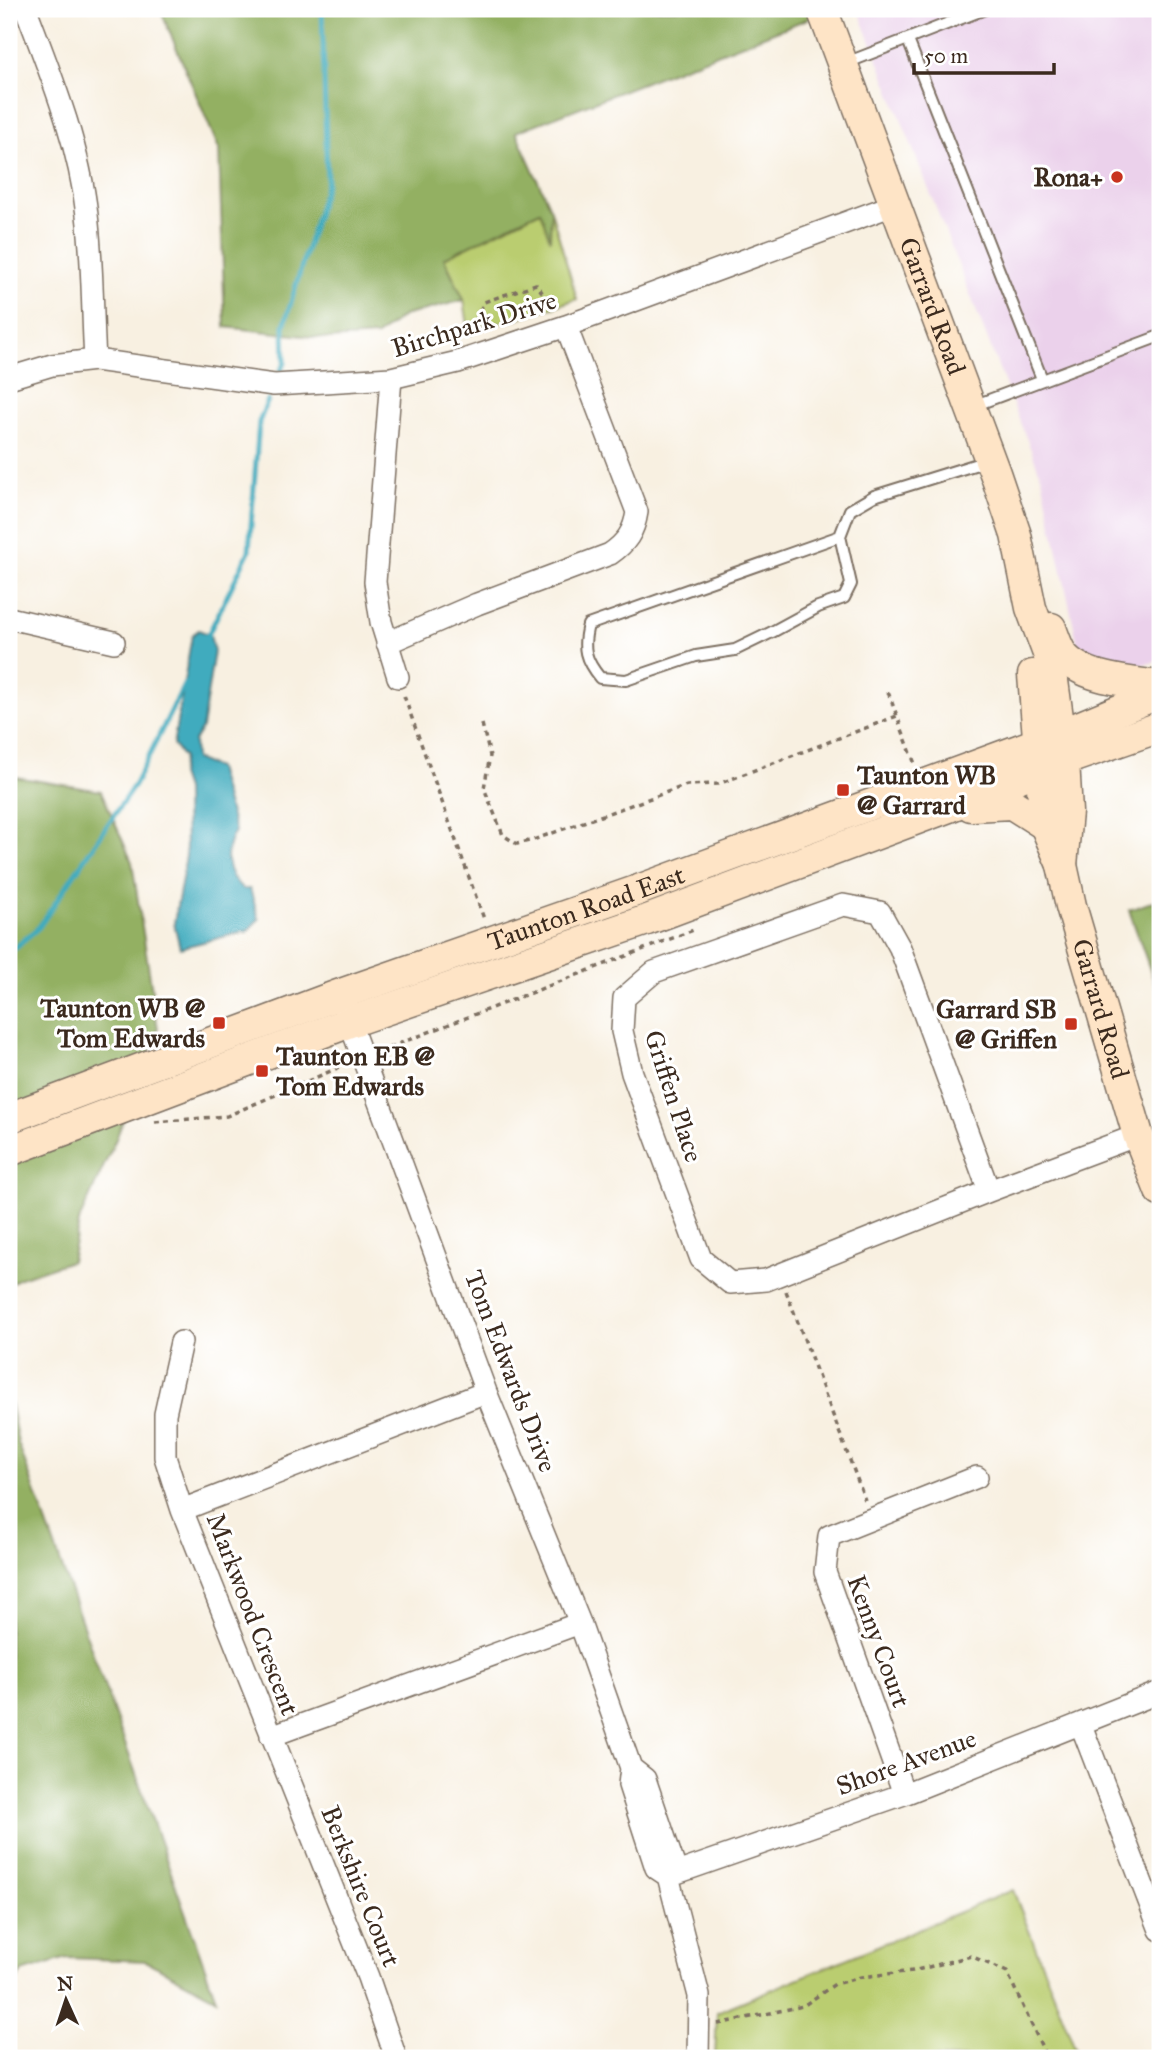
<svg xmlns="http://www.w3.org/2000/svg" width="1169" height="2067" font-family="'IM FELL Great Primer',serif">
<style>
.built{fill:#ebd1eb}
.green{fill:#bacd70;stroke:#7a7c47;stroke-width:2}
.forest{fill:#93b062;stroke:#676d40;stroke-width:2}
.water{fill:#3fabbe;stroke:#3d6a6e;stroke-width:2}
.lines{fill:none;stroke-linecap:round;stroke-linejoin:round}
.stream{stroke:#3fabbe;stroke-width:5}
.lane-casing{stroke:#7d6f62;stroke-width:14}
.street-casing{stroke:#7d6f62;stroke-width:24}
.secondary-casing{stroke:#7d6f62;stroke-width:33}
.path{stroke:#7d6f62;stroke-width:3.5;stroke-dasharray:5 5;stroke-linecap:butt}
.lane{stroke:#fff;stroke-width:10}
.street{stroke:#fff;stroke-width:21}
.secondary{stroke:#fee4c6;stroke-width:30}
.poi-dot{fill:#c8321e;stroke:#fff;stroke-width:2.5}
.labels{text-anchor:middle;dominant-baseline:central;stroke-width:6;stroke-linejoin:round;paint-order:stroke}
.poi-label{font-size:26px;font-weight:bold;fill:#3b2a1e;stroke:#fff;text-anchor:end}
.street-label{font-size:26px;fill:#3b2a1e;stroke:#fff}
</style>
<rect width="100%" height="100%" fill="#fff"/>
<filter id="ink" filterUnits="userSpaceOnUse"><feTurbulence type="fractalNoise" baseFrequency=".0143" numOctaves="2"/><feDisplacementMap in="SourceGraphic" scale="14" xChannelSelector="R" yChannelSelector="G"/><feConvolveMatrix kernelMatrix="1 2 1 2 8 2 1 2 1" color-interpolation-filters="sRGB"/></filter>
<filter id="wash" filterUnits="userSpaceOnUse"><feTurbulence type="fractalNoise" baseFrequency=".00686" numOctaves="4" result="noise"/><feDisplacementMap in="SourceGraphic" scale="28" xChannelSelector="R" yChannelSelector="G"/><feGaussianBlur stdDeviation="1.57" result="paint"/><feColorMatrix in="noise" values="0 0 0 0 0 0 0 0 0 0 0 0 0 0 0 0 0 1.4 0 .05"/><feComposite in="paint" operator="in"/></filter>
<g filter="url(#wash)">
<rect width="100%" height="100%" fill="#f8f0e1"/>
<path class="built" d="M858,9H1160V661L1122,669L1079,650L1042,478Z"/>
<path class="green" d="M551,210L577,299L505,322L468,326L464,300L444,258L540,211Z
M1013,1890L1079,2058H715L717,2012Z"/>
<path class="forest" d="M160,9H833L516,132L551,210L550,240L540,211L444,258L464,300L403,316L377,336L330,339L225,327L219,149Z
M9,776L101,791L132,862L158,1029L116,1139L80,1218L71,1261L20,1278L9,1285Z
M1160,899V998L1129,910Z
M9,1396L18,1443L216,1999L146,1961L67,1958L22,1972L9,1992Z"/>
<path class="water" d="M199,630L210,635L214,651L202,728L194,741L195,759L217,768L235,831C223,851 224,873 243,889H250L259,919L249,930L180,948L174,923L186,856L185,790L180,775L183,757L173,745L192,635Z"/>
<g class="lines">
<path class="stream" d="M281,370L285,363L284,326L327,181L322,9
M206,639L249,551L259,422L268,400
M9,953L39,927L135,784L185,683"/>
</g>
</g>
<g filter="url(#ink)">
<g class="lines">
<g class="lane-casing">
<path id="lane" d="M908,40L1042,379
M846,63L985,9
M973,406L1160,336
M840,536L588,625C582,648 585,660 600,678L626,680L696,656L735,650L772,632L818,607L844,598L851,584L840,536L850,510L874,496L987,461"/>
</g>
<g class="street-casing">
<path id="street" d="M26,9C51,75 79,143 87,215C93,262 92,312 95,360
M9,378L52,365L95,360L274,385L391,378L458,362L566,326L896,204
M391,378L375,582L381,622L398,677
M9,618L114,642
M387,643L477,604L610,554C626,543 634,532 637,512L566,326
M345,1010L486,1392L580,1623L631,1768L629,1785L656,1868L668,1876
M989,1191L900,948L880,912L843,905L654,972L624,998L622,1031L632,1073L701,1259L730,1283L766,1280L989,1191L1138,1135
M181,1342L165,1414V1457L182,1510L368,1977L396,2058
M182,1510L486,1392
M1081,1725L1160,1930
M271,1736L580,1623
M631,1768L645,1779L673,1862L668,1876L699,1996L698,2058
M904,1794L825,1572L829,1536L977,1477
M668,1876L904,1794L1160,1692"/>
</g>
<g class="secondary-casing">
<g id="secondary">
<path id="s1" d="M822,9L995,473L1016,535L1031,608L1050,659L1064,761L1067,812L1062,865"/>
<path d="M1051,628C1054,636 1057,646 1062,654C1081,679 1131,682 1160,686"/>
<path id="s2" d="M1033,675L1045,825L1062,865L1071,906L1138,1135L1160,1191"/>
<path d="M971,806L1012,804L1045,825"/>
<path id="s3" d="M9,1118L338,995L633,892L1059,735L1160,693"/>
<path d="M9,1151L350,1022L647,920L949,807L1042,768L1160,727"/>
</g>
</g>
<path class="path" d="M468,338L484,302L536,284L556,311
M888,692L897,716
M404,696L484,919
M482,724L490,756L484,788L503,835L517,844L533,840L687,785L718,784L897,716L915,764
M380,1051L696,929
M155,1122L227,1116L347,1064
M786,1291L865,1500
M718,2024L803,2006L835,1984L861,1977L913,1971L971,1956L1007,1972L1047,2058"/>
<use href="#lane" class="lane"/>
<use href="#street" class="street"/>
<use href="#secondary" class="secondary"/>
</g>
</g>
<g class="poi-dot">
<circle cx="1117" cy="177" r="7"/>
<rect x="836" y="783" width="14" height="14" rx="3.5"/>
<rect x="212" y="1016" width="14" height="14" rx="3.5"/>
<rect x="1064" y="1017" width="14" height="14" rx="3.5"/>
<rect x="255" y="1064" width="14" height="14" rx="3.5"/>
</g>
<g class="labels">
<g class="poi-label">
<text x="1103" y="177">Rona+</text>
<text x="857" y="775" text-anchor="start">Taunton WB<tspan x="857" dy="30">@ Garrard</tspan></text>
<text x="205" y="1008">Taunton WB @<tspan x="205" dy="30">Tom Edwards</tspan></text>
<text x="1057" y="1009">Garrard SB<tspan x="1057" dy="30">@ Griffen</tspan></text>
<text x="276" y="1056" text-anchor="start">Taunton EB @<tspan x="276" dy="30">Tom Edwards</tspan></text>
</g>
<g class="street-label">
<text stroke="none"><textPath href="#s1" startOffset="317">Garrard Road</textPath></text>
<text transform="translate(474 324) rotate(-17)">Birchpark Drive</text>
<text stroke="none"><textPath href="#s3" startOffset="614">Taunton Road East</textPath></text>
<text stroke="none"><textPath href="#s2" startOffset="343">Garrard Road</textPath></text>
<text transform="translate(674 1096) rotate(72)">Griffen Place</text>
<text transform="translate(511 1371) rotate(69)">Tom Edwards Drive</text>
<text transform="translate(253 1614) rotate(69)">Markwood Crescent</text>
<text transform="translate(879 1641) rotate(70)">Kenny Court</text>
<text transform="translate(906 1762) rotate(-20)">Shore Avenue</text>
<text transform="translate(361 1886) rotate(68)">Berkshire Court</text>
</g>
</g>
<rect width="1169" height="2067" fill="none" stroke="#fff" stroke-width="35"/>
<g transform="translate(66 2000) rotate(357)" stroke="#ffffff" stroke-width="5" paint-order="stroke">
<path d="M0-5L12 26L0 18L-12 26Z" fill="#3b2a1e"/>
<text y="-10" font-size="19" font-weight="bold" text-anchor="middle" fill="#3b2a1e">N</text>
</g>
<path d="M914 63v10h140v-10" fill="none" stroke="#3b2a1e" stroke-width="3.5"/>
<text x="924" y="63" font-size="21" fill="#3b2a1e" stroke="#ffffff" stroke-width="5" paint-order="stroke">50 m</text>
</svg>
